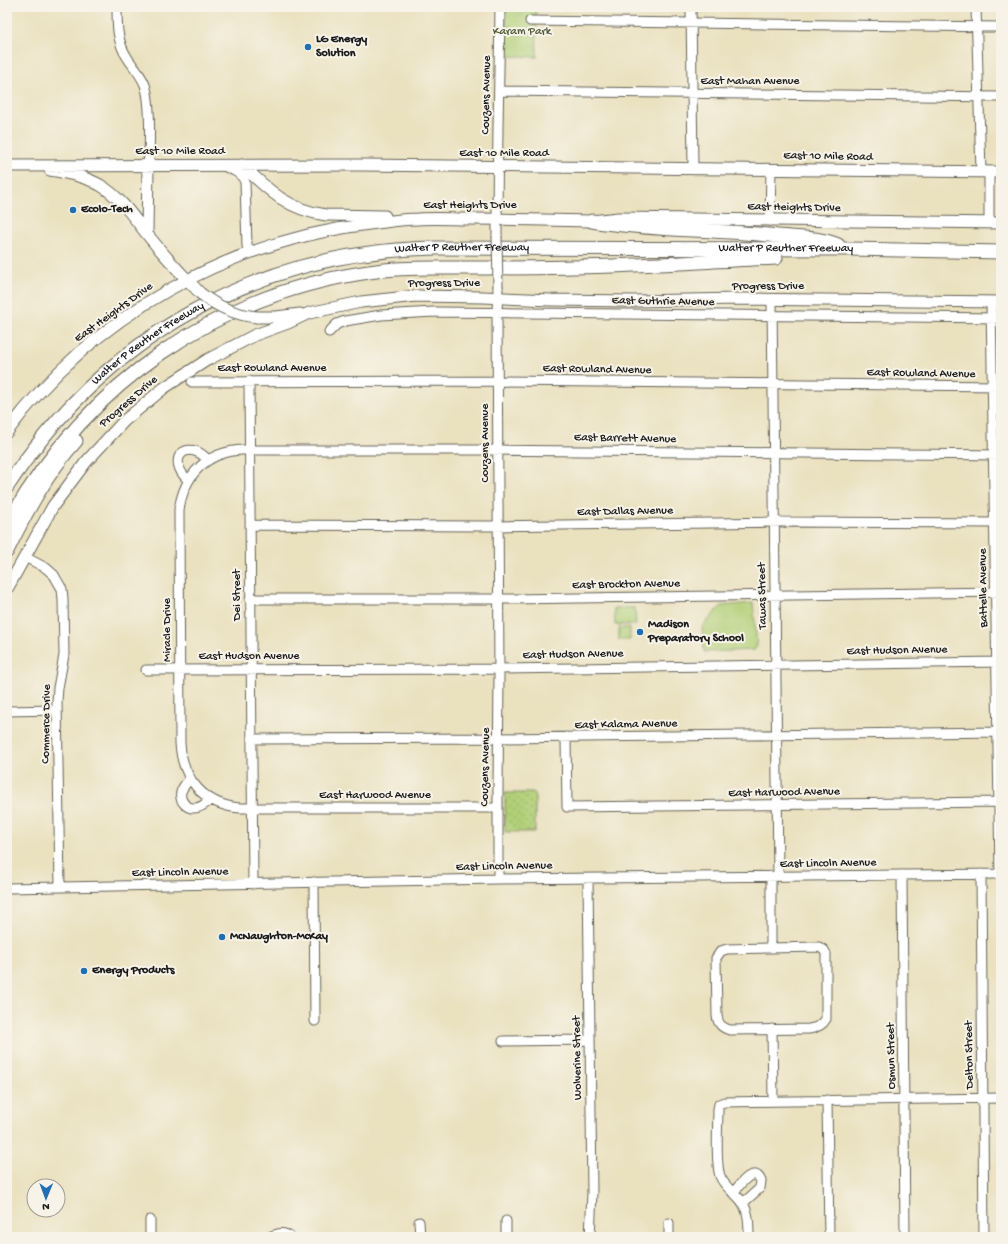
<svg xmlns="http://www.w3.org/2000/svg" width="1008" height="1244" font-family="'Gochi Hand',sans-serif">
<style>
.grass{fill:url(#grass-dots);stroke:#667649}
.park{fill:url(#park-tufts);stroke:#667649}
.garden{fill:#b0cf76;stroke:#667649}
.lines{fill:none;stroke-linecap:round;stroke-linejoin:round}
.minor-casing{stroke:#646155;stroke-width:11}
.major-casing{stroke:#646155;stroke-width:13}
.highway-casing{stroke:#646155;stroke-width:15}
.minor{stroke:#fff;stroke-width:9}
.major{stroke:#fff;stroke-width:11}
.highway{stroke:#fff;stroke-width:13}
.minor-bridge-casing{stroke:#646155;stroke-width:11;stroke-linecap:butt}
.major-bridge-casing{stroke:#646155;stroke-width:13;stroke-linecap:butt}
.minor-bridge{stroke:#fff;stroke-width:9}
.major-bridge{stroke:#fff;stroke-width:11}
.poi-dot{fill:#1f6fb2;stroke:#f7f3e8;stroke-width:1.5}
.labels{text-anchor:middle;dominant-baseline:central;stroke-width:4;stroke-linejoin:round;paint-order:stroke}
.park-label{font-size:12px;fill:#505b3c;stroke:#f7f3e8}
.poi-label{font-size:12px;font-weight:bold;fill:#1c1c1c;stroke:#f7f3e8;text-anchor:start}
.street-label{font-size:12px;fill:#1c1c1c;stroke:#f7f3e8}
</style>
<defs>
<pattern id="grass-dots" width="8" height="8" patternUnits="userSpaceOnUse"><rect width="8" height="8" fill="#b0cf76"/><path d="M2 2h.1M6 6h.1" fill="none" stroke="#97b166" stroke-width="1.8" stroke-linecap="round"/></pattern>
<pattern id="park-tufts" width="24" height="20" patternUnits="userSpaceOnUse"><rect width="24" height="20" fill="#b0cf76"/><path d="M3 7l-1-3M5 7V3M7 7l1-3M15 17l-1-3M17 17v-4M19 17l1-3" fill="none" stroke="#97b166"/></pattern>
</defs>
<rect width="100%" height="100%" fill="#f7f3e8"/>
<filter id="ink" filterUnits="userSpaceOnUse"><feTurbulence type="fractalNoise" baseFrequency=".025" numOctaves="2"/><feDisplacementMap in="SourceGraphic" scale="8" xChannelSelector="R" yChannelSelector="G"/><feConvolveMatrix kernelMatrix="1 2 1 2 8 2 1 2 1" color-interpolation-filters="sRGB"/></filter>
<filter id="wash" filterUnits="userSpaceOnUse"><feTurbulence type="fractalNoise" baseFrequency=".012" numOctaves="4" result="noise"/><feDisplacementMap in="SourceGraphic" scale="16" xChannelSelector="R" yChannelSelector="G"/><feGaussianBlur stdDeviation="0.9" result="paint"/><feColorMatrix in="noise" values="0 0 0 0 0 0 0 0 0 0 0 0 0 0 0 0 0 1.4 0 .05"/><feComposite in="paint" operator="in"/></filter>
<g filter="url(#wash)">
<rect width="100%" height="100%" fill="#eae1bf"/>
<path class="grass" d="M505,793H535V832H505Z"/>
<path class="park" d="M506,7H536L537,57L507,56Z
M614,608H635L636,625H615Z
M619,628H630V640H619Z"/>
<path class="garden" d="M753,603L757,646L754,650L704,652L702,627L721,606Z"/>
</g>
<g filter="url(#ink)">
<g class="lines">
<g class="minor-casing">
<path id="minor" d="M117,7C117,25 117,42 127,57C133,67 141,74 145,85C151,102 150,146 148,165
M691,7L693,168
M976,7L981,172
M530,21L1001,27
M500,91L1001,97
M226,167C234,171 242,173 245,182L247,246L249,253
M989,172V223
M770,221L771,169
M497,236C497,159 499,83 500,7
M772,300L778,876
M991,302L1000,874
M329,332L337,324L345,321L381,315L434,312L1001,318
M249,381L253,884
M192,382L498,381L1001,386
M188,480C165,459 187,437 208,460
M250,525L490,526L779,522L1001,523
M25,557L46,568L54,575L62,589L63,599L64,655L58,688L57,701L60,887
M250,599H511L1001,592
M146,670L499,669L1001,662
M7,711L57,710
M566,737L567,807L1001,802
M252,739L498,738L1001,732
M190,779C186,783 183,786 181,792C179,800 186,809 195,808C201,808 206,803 211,800
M498,808H240C203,805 182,778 180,743L179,510C184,475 206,452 242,450H489L1001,455
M981,874L984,1237
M902,875L905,1237
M771,876V948
M498,879V791L499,675L497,312L498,287
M588,879L592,1192L590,1237
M314,882L315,1021
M7,888L498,879L1001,874
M819,947L824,950L826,954V1019C822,1026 816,1028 809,1029L730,1030C722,1028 718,1024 717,1016L716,958L721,951L727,949Z
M772,1029L773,1101
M503,1041L590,1040
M827,1100L829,1237
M733,1193C739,1186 754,1164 761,1181L760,1188L743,1203
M150,1220V1237
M506,1221V1237
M419,1222L420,1237
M669,1223V1237
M269,1237C277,1234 283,1231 290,1237
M749,1237C749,1222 749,1208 738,1197C731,1190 724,1186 720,1176C715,1161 718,1126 718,1109L719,1104L724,1102L1001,1098"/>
</g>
<g class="major-casing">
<path id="major" d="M242,165C268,190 288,210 326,215L385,216
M7,166L362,165L1001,172
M50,170C68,173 84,176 100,185C120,197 132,215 146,233C163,254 181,274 200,293
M147,234L148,165
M257,317H276L300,314
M7,432C93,315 227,242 369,224C386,222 402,219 418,219C435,218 451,219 468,219C509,219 551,220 592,221L618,218L1001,223
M7,589L53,506L86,462L124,421L164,388L207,360L255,335L288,323L309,313L361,302L416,296L483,297L551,300L634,301L740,299L1001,302"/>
</g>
<g class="highway-casing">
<g id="highway">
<path d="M592,221C653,231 716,229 778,236C798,238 819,237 838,245"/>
<path id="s1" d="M7,487C105,337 256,251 436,248L849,249L1001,252"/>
<path d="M7,525C86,384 216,292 376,271C402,267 428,268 455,268C494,268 533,268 572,267C640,266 708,261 776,258"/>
<path d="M7,551C26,512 47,473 76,441"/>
</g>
</g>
<use href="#minor" class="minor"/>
<use href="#major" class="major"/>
<use href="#highway" class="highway"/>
<g class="minor-bridge-casing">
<path id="minor-bridge" d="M497,236L498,287"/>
</g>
<g class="major-bridge-casing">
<path id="major-bridge" d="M200,293C216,306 236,315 257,317"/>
</g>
<use href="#minor-bridge" class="minor-bridge"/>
<use href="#major-bridge" class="major-bridge"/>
</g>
</g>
<g class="poi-dot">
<circle cx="308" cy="47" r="4"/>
<circle cx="73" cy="210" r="4"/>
<circle cx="640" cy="632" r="4"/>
<circle cx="222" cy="937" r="4"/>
<circle cx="84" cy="971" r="4"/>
</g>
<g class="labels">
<g class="park-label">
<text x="522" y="32">Karam Park</text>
</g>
<g class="poi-label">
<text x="316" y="40">LG Energy<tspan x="316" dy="14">Solution</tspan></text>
<text x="81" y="210">Ecolo-Tech</text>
<text x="648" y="625">Madison<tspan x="648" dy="14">Preparatory School</tspan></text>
<text x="230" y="937">McNaughton-McKay</text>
<text x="92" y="971">Energy Products</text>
</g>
<g class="street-label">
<text x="750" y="82">East Mahan Avenue</text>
<text transform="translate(487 95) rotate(-89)">Couzens Avenue</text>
<text x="180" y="152">East 10 Mile Road</text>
<text x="504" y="154">East 10 Mile Road</text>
<text transform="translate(828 157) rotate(1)">East 10 Mile Road</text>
<text x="470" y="206">East Heights Drive</text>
<text transform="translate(794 208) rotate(1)">East Heights Drive</text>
<text stroke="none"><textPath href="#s1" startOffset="538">Walter P Reuther Freeway</textPath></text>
<text stroke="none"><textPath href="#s1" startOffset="862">Walter P Reuther Freeway</textPath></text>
<text x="444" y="284">Progress Drive</text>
<text x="768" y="287">Progress Drive</text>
<text transform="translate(663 302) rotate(1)">East Guthrie Avenue</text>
<text transform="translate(114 313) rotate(-36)">East Heights Drive</text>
<text stroke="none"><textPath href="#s1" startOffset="203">Walter P Reuther Freeway</textPath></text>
<text x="272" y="369">East Rowland Avenue</text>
<text transform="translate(597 370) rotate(1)">East Rowland Avenue</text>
<text transform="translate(921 374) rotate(1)">East Rowland Avenue</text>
<text transform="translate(129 402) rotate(-41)">Progress Drive</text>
<text transform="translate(625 439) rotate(1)">East Barrett Avenue</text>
<text transform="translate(486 443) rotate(-90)">Couzens Avenue</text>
<text transform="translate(625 512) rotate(-1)">East Dallas Avenue</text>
<text transform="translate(626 585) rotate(-1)">East Brockton Avenue</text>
<text transform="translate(984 588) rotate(-91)">Battelle Avenue</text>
<text transform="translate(238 595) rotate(-90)">Dei Street</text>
<text transform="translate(763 596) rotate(-91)">Tawas Street</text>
<text transform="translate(168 630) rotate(-90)">Miracle Drive</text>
<text transform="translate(897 651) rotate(-1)">East Hudson Avenue</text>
<text transform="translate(573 655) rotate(-1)">East Hudson Avenue</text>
<text x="249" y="657">East Hudson Avenue</text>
<text transform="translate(47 724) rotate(-89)">Commerce Drive</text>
<text transform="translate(626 725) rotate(-1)">East Kalama Avenue</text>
<text transform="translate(486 767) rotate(-89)">Couzens Avenue</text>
<text transform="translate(784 793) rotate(-1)">East Harwood Avenue</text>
<text x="375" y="796">East Harwood Avenue</text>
<text transform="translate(828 864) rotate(-1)">East Lincoln Avenue</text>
<text transform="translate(504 867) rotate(-1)">East Lincoln Avenue</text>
<text transform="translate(180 873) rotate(-1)">East Lincoln Avenue</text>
<text transform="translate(970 1055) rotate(-91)">Delton Street</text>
<text transform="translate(892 1056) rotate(-91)">Osmun Street</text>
<text transform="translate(578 1058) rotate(-91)">Wolverine Street</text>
</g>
</g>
<rect width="1008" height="1244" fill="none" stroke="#f7f3e8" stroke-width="24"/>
<g transform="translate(46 1198) rotate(181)"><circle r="19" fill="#f7f3e8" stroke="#9f9d96"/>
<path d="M0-3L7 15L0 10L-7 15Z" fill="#1f6fb2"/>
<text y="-6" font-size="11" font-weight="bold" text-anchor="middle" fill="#1c1c1c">N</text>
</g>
</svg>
